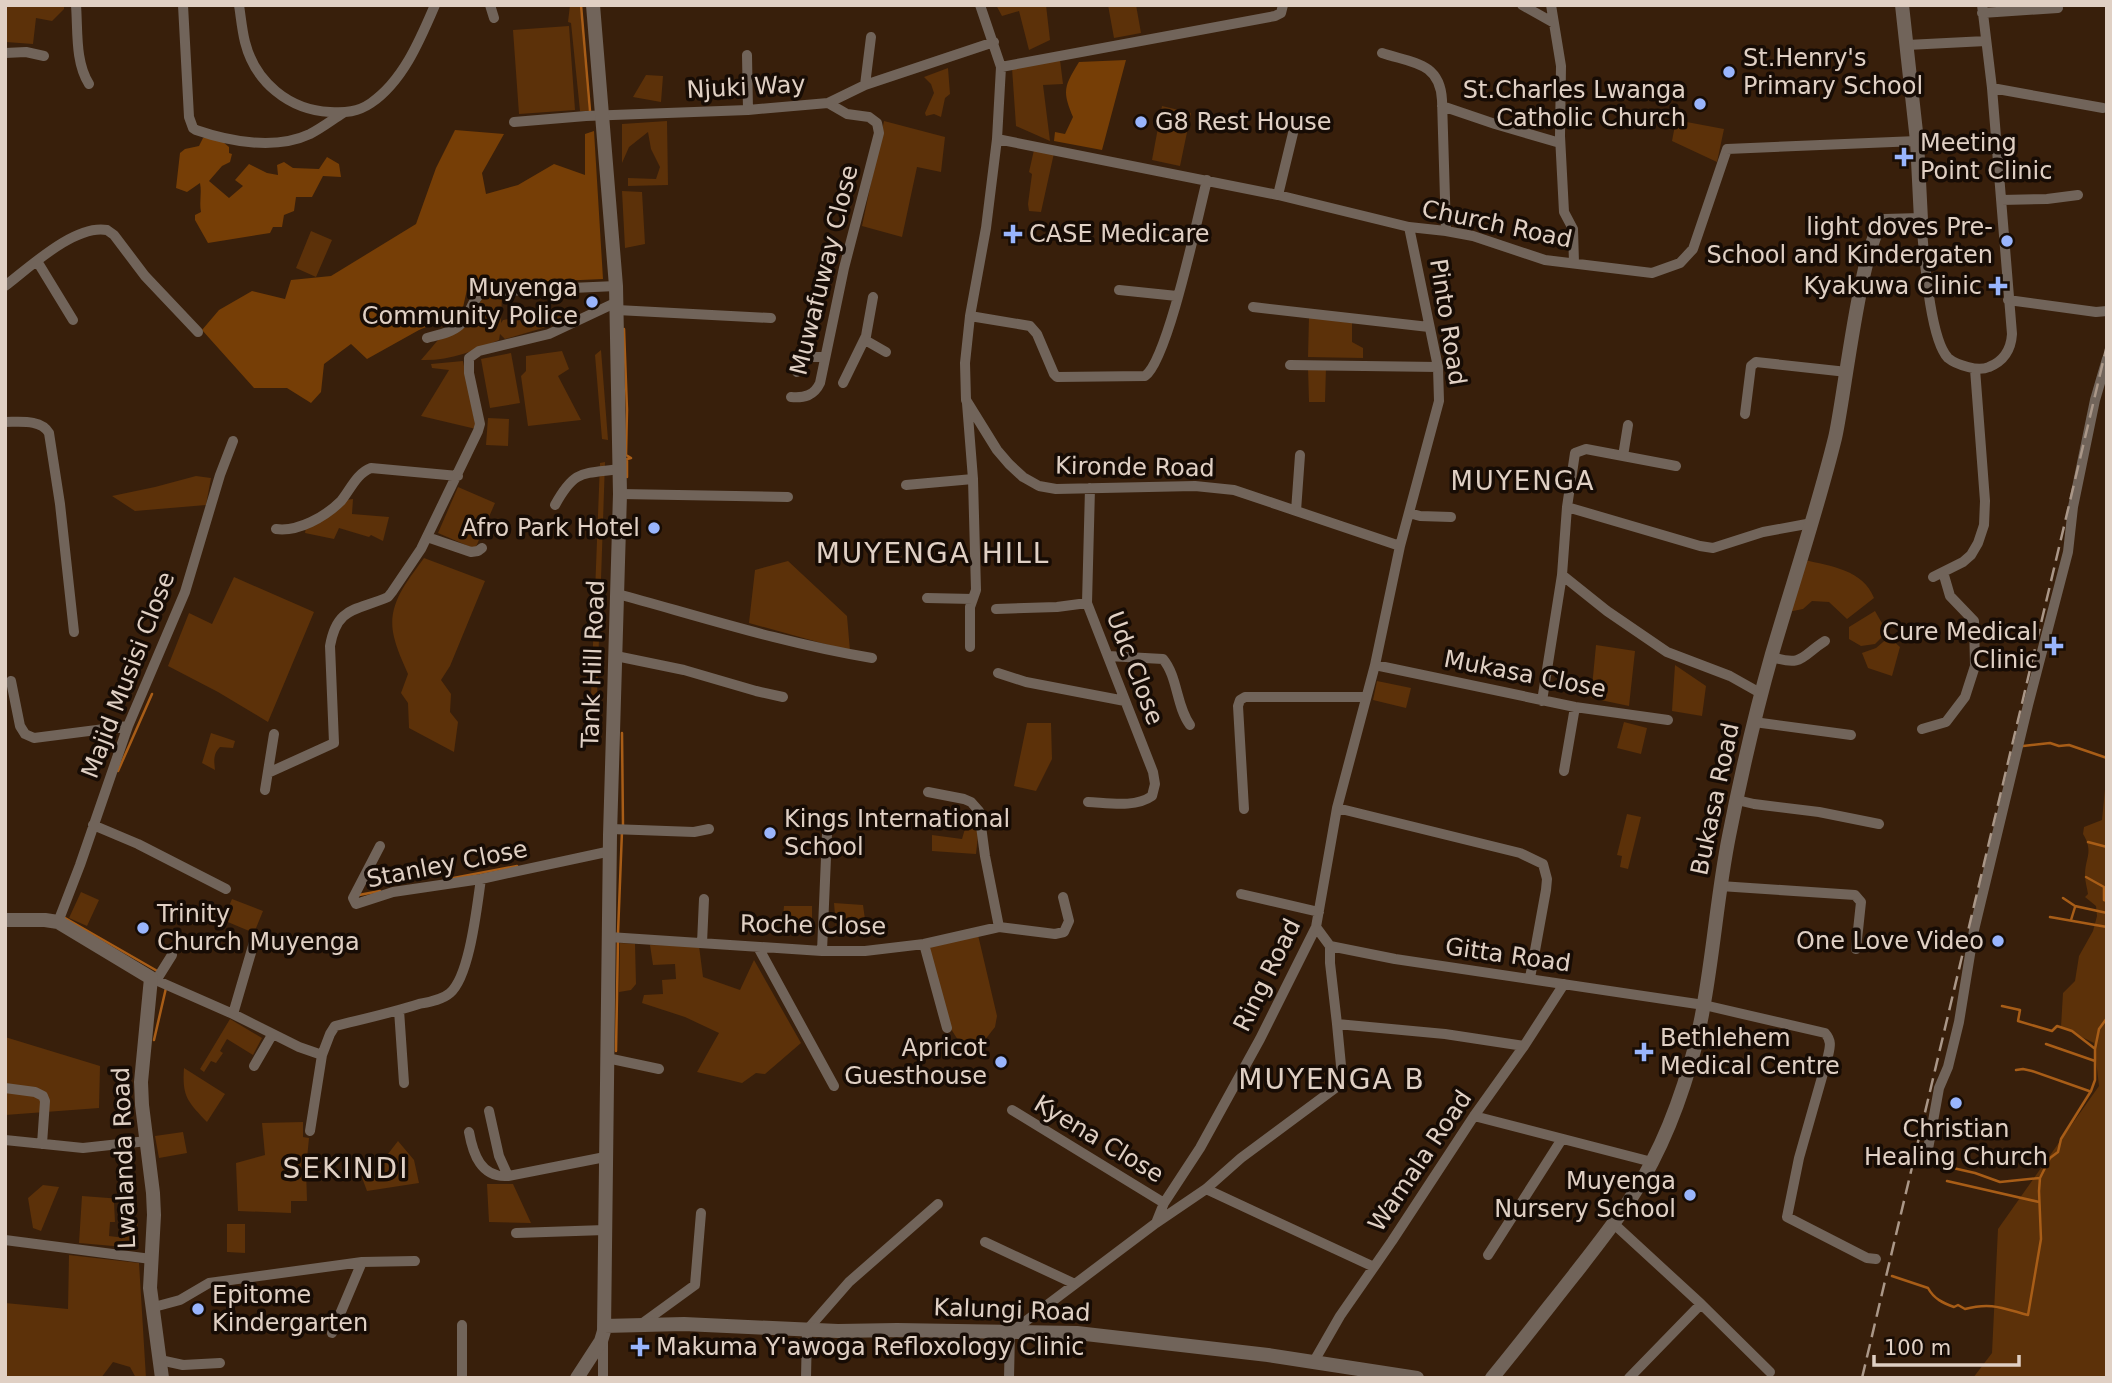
<svg xmlns="http://www.w3.org/2000/svg" width="2112" height="1383" font-family="'DejaVu Sans',sans-serif">
<style>
.green{fill:#5c3109}
.forest{fill:#763e06}
.lines{fill:none;stroke-linecap:round;stroke-linejoin:round}
.stream{stroke:#a85d17;stroke-width:2.5}
.minor{stroke:#71645a;stroke-width:10}
.tertiary{stroke:#71645a;stroke-width:14}
.rail{stroke:#aa9788;stroke-width:2.5;stroke-dasharray:14 7;stroke-linecap:butt}
.poi-dot{fill:#99b5fd;stroke:#170c05;stroke-width:2.5}
.labels{text-anchor:middle;dominant-baseline:central;stroke-width:7;stroke-linejoin:round;paint-order:stroke}
.poi-label{font-size:24px;fill:#e0d0c4;stroke:#170c05;text-anchor:start}
.street-label{font-size:24px;fill:#e0d0c4;stroke:#170c05}
.neighbourhood-label{font-size:26px;letter-spacing:2px;fill:#e0d0c4;stroke:#170c05}
.quarter-label{font-size:28px;letter-spacing:2px;fill:#e0d0c4;stroke:#170c05}
</style>
<rect width="100%" height="100%" fill="#381f0b"/>
<path class="green" d="M5,5H64V9L52,21L36,18L33,44L6,42Z
M570,5H580L589,111H580L571,23L568,22Z
M996,5H1046L1050,40L1029,50L1019,11L1002,16Z
M1108,5H1136L1141,33L1114,38Z
M569,26L575,110L519,114L513,30Z
M1060,60L1063,84L1043,85L1050,141L1016,126L1012,68Z
M948,68L950,94L945,98L941,117L934,114L926,116L925,113L934,93L931,84L924,77Z
M646,75L663,76L661,102L633,97Z
M1162,106L1191,113L1180,166L1152,160Z
M1676,120L1724,129L1717,162L1672,141Z
M667,121L668,185L628,186V178L656,179L660,167L651,149L648,132L629,147L622,163V124Z
M884,121L945,137L941,172L917,167L902,237L862,226Z
M1034,150L1054,153L1041,212L1029,211L1028,204L1032,174L1029,172Z
M622,191L642,192L645,244L625,248Z
M311,231L332,240L316,277L296,268Z
M502,293L501,323L503,320L546,313L557,317L567,311L575,312L577,318L505,339L500,334L499,340C474,351 449,361 421,360L438,340L466,327L483,297Z
M1309,317L1352,323V342L1363,348V358L1308,357Z
M601,350L608,440L602,439L595,355Z
M562,351L569,369L558,376L581,420L528,426L521,376L526,371V356Z
M511,353L520,403L490,408L481,359Z
M463,361L476,429L421,416L449,370L432,368L431,364Z
M1308,367H1326L1325,402H1309Z
M488,418L509,419L508,446L486,445Z
M605,462L597,697L591,696L600,463Z
M196,476L211,478L206,505L135,511L112,496L155,487Z
M458,487L495,503L475,549L438,533Z
M353,499L352,514L389,517L383,541L371,535L369,537L339,528L334,539L305,533L306,527L345,500Z
M424,558L485,581L450,666L441,680L451,694L450,712L458,722L454,752L409,728L408,703L401,693L408,674C403,662 397,650 394,637C386,605 407,582 424,558Z
M1804,560C1831,566 1863,570 1874,598L1847,619L1829,602L1812,601L1803,609L1788,612Z
M788,561L847,616L850,651L749,623L755,570Z
M234,577L314,612L268,722L218,692L168,666L189,613L212,624Z
M1875,611L1887,632L1875,644L1861,646L1849,639V627Z
M1889,637L1900,647L1892,676L1868,668L1862,653L1876,648Z
M1596,645L1635,651L1629,706L1591,698Z
M1675,665L1706,686L1702,716L1672,711Z
M1377,681L1411,688L1406,708L1373,700Z
M1624,722L1647,728L1641,754L1617,748Z
M1027,723H1051L1052,759L1036,791L1014,786Z
M211,733L235,741L233,748L220,747C213,754 214,761 215,770L202,763Z
M2107,769V1378H1973L1992,1353L1998,1229L2099,1086L2094,1043L2061,1027L2063,993L2075,981L2079,956L2093,931L2097,916L2096,906L2085,897L2088,894C2087,888 2085,881 2085,875C2085,858 2094,852 2083,834L2084,827L2102,820Z
M1627,814L1641,817L1628,869L1620,867L1622,856L1617,855Z
M967,822L979,826L976,854L932,851V835L962,839Z
M81,892L99,900L87,926L69,918Z
M232,899L263,911L254,933L223,920Z
M834,903L863,905L867,934L845,933L836,928Z
M784,906H812V931L782,929Z
M978,935L997,1016L995,1027L970,1059L951,1029L928,946Z
M620,943L635,944L636,984L631,990L619,992Z
M650,945L699,946L703,977L740,990L754,960L801,1043L765,1074L756,1073L742,1083L697,1072L719,1033L685,1017L642,1003L644,995L663,994L662,980L676,979L675,964L653,965Z
M230,1019L262,1038L253,1055L227,1039L220,1051L223,1053L216,1063L211,1061L204,1072L200,1069Z
M5,1037L100,1066L99,1108L5,1115Z
M184,1068L225,1094L207,1122C187,1101 182,1096 184,1068Z
M303,1122V1137L309,1138L306,1169L307,1201H291V1213L238,1211L236,1163L265,1155L262,1123Z
M183,1132L187,1153L159,1158L155,1136Z
M398,1141L414,1160L419,1183L367,1191L361,1175L374,1172Z
M487,1184H513L531,1223L489,1222Z
M43,1185L59,1187L41,1231L33,1228L28,1198Z
M82,1196L122,1199V1203L114,1202L115,1222H110L109,1236L125,1238L126,1228L132,1229L133,1223H138L136,1248L79,1243Z
M227,1224H245V1253L227,1252Z
M69,1255L139,1263L146,1378H136L130,1367L113,1362L101,1378H5V1303L68,1309Z"/>
<path class="forest" d="M1126,60L1102,150L1054,141L1055,132L1065,134L1073,117C1062,90 1064,87 1079,62Z
M455,130L504,134L482,173L486,194L518,185L554,164L585,175V134L594,131L603,279L468,285L462,312L419,330L367,359L351,344L324,364L321,392L311,403L287,388H254L202,330L219,310L252,291L285,299L291,280L331,276L416,224L436,168Z
M210,135L217,137L229,147V153L232,154L230,162L222,166L209,181L229,198L243,186L235,180L249,164L267,173L278,175L277,165L284,162L293,168L319,169L327,157L339,164L341,177L323,176L312,197H296L294,211L284,215L282,227H273L270,233L208,243L195,220V215L201,212C199,201 202,194 200,183L187,192L176,188L180,153L185,149L199,146L203,138Z"/>
<g class="lines">
<path class="stream" d="M581,5L590,111
M624,329L627,410L626,455L631,458L627,459V477
M622,733L623,825
M2023,746L2050,743L2059,746L2069,745L2107,758
M118,771L152,694
M2088,842L2107,847
M2086,877L2104,887V900L2107,901
M448,879L517,866
M359,895L380,891
M2063,898L2075,906L2107,913
M2050,917L2107,927
M65,918L159,972
M2071,920L2075,907
M618,933L622,831
M2002,1006L2020,1010L2018,1021L2052,1031L2057,1026L2072,1031L2094,1048
M154,1040L166,988
M2046,1044L2095,1061
M616,1051L618,940
M2016,1070L2023,1069L2032,1071L2089,1091
M1953,1168L1975,1173L2000,1182L2040,1178
M1947,1181L2039,1202
M1892,1276L1928,1288C1934,1299 1943,1303 1954,1307L1958,1305L1965,1309C1991,1302 2002,1308 2028,1315L2041,1239L2039,1191L2040,1178L2050,1158L2058,1152L2061,1139L2091,1091L2095,1080V1049L2099,1029L2107,1018"/>
<path class="minor" d="M76,5C78,31 75,62 89,84
M183,5L189,117L193,128L196,130C231,142 276,150 310,134C322,128 332,120 343,113
M239,5C241,18 242,30 245,42C255,82 289,110 330,112C345,113 358,112 371,103C403,81 420,40 435,5
M490,5L494,18
M980,5L1001,67L997,139L986,228L970,316L965,363L966,400L997,450L1009,464L1023,477L1039,486L1056,489L1195,486L1234,490L1400,546
M1522,5L1554,23
M1551,5L1561,66L1560,136L1564,212L1573,229L1574,263
M1982,13L2058,8
M1907,45L1986,41
M5,53L26,52L44,56
M1382,53C1412,63 1440,62 1442,100L1446,231
M747,55L748,110
M1001,67L1275,16L1281,13L1283,5
M865,85L871,37
M1992,88L2103,108
M828,103L865,85L994,42
M1442,106L1495,124L1560,143
M514,122L586,116L748,110L828,103L847,114L869,117L877,123L879,133L844,268L820,383C814,396 804,398 791,397
M997,139L1278,195L1409,227L1446,231L1473,236L1545,260L1652,273L1680,263L1693,249L1727,149L1917,141
M1278,195L1294,129L1302,123L1316,119
M2001,200L2047,199L2078,195
M1921,220C1924,250 1929,338 1948,358C1954,363 1960,365 1968,367C1975,369 1982,370 1989,367C2004,361 2011,350 2012,334L1992,88L1982,5
M37,261L73,320
M5,286C30,267 75,224 107,230L114,235L145,276L198,332
M1119,290L1177,296
M2008,300L2096,312L2107,311
M1253,307L1429,327
M617,310L771,318
M970,316L1030,326L1037,334L1054,374L1057,377L1145,376C1168,360 1198,215 1207,180
M427,338C438,335 451,333 460,325C471,316 470,300 483,292L616,286
M865,340L886,352
M1290,365L1438,367
M797,372L803,357H825
M843,383L866,336L873,297
M967,403L973,479L976,590L970,607V647
M1745,414L1751,366L1756,362L1847,372
M5,422C20,422 41,419 49,433L60,504L74,632
M1623,456L1628,425
M906,485L973,479
M620,494L788,497
M555,505C575,469 582,474 620,469
M1567,507L1700,546L1713,548L1763,532L1812,523
M1296,511L1300,455
M1409,513L1420,516L1451,517
M276,529C298,532 325,517 341,501C350,490 357,473 371,468L458,476
M427,537L471,552L478,551L482,548
M1562,575L1607,611L1667,652L1730,676L1762,694
M1933,577L1963,562L1971,555L1978,543L1984,525L1985,501L1975,369
M618,594C702,617 786,644 872,658
M927,598L973,599
M996,609L1057,607L1087,603
M616,656L684,670L756,691L783,697
M1108,656L1163,659C1178,677 1176,706 1190,725
M1772,657C1804,667 1801,656 1825,641
M1375,665L1575,707L1668,720
M998,673L1026,682L1125,701
M11,681L20,726L25,734L34,738L128,726
M1542,701L1562,575L1567,507L1575,453L1586,449L1676,466
M1754,722L1851,735
M1922,729L1946,722L1965,697L1975,666L1974,621L1950,596L1943,572
M1564,771L1575,707
M268,773L334,743L330,646C337,606 356,611 388,597L392,592L421,549L478,431L480,424L469,373V358L479,351L549,334L617,302
M265,790L274,734
M928,792L964,799L971,802L979,811L985,856L999,927
M1737,800L1754,804L1819,812L1879,824
M1088,802C1109,803 1135,808 1152,796L1155,784L1153,772L1087,603L1090,488
M1337,808L1520,853L1543,864L1547,879L1546,890L1530,978
M1244,809L1238,706L1240,700L1245,697H1365
M93,825L138,844L226,889
M611,829L694,832L709,829
M380,846L353,898L356,904L393,892L481,879L611,851
M1720,886L1855,895L1861,902L1856,949
M1241,894L1319,912
M58,922L80,865L128,726L185,592L220,475L233,441
M1316,927L1330,946L1395,959L1704,1005L1825,1033C1832,1041 1830,1047 1828,1056L1799,1158L1787,1217L1867,1258L1876,1259
M609,937L822,951H865L924,944L999,927L1055,934L1064,932L1069,921L1063,897
M702,943L704,899
M924,944L947,1028
M1330,946V963L1337,1024L1445,1034L1524,1046
M758,947L834,1086
M822,951L827,834
M151,978L233,1014L299,1047L322,1055L330,1034L335,1026C363,1019 391,1013 419,1004C429,1002 442,1000 450,993C470,976 477,905 481,879
M157,979L172,955
M399,1010L404,1083
M233,1014L255,939
M607,1058L659,1069
M254,1066L272,1035
M5,1088L35,1092L43,1096L45,1101L42,1144
M1012,1110L1164,1203
M489,1111L499,1156L508,1176L605,1157
M1474,1116L1652,1162
M310,1131L322,1055
M469,1132C473,1154 481,1178 508,1176
M5,1140L83,1148L147,1141
M1926,1160L1939,1088L1948,1067L1959,1022L1974,930L2028,705L2068,552L2073,507L2095,400L2107,359
M1206,1189L1374,1267
M1156,1223L1206,1189L1241,1158L1338,1086L1341,1081L1342,1076L1337,1024
M1614,1224L1701,1304L1770,1372
M516,1233L605,1230
M5,1240L151,1259
M985,1242L1075,1284
M1488,1255L1562,1139
M154,1307L180,1300L209,1283L362,1262L415,1261
M462,1325V1378
M640,1325L695,1285L701,1213
M332,1333L362,1262
M160,1360L183,1365L220,1363
M1313,1363L1340,1316L1392,1241L1474,1116L1524,1046L1564,984
M603,1378V1339
M806,1378L807,1330L849,1282L938,1204
M1009,1378L1010,1333L1156,1223L1164,1203L1200,1148L1260,1039L1316,927L1337,808L1375,665L1400,546L1439,401L1438,367L1409,227
M1629,1378L1701,1304"/>
<path class="tertiary" d="M5,920H45L58,922L151,978L141,1082L142,1105L153,1193L154,1215L150,1288L162,1378
M604,1326L684,1324L838,1331L897,1330L1077,1333L1268,1355L1417,1378
M577,1378L601,1341L604,1331L610,835L620,494L616,286L593,5
M1492,1378C1520,1344 1547,1309 1574,1275C1602,1239 1631,1203 1652,1162C1676,1116 1696,1054 1704,1003C1714,947 1718,891 1729,836C1741,775 1755,714 1772,654C1793,582 1817,511 1835,438C1844,401 1861,239 1884,221L1921,220L1917,141L1902,5"/>
<path class="rail" d="M1862,1378L2107,345"/>
</g>
<g class="poi-dot">
<circle cx="1729" cy="72" r="7"/>
<circle cx="1700" cy="104" r="7"/>
<circle cx="1141" cy="122" r="7"/>
<path d="M1900.5 146.5h7v7h7v7h-7v7h-7v-7h-7v-7h7z"/>
<path d="M1009.5 223.5h7v7h7v7h-7v7h-7v-7h-7v-7h7z"/>
<circle cx="2007" cy="241" r="7"/>
<path d="M1994.5 275.5h7v7h7v7h-7v7h-7v-7h-7v-7h7z"/>
<circle cx="592" cy="302" r="7"/>
<circle cx="654" cy="528" r="7"/>
<path d="M2050.5 635.5h7v7h7v7h-7v7h-7v-7h-7v-7h7z"/>
<circle cx="770" cy="833" r="7"/>
<circle cx="143" cy="928" r="7"/>
<circle cx="1998" cy="941" r="7"/>
<path d="M1640.5 1041.5h7v7h7v7h-7v7h-7v-7h-7v-7h7z"/>
<circle cx="1001" cy="1062" r="7"/>
<circle cx="1956" cy="1103" r="7"/>
<circle cx="1690" cy="1195" r="7"/>
<circle cx="198" cy="1309" r="7"/>
<path d="M636.5 1336.5h7v7h7v7h-7v7h-7v-7h-7v-7h7z"/>
</g>
<g class="labels">
<g class="poi-label">
<text x="1743" y="58">St.Henry's<tspan x="1743" dy="28">Primary School</tspan></text>
<text x="1686" y="90" text-anchor="end">St.Charles Lwanga<tspan x="1686" dy="28">Catholic Church</tspan></text>
<text x="1155" y="122">G8 Rest House</text>
<text x="1920" y="143">Meeting<tspan x="1920" dy="28">Point Clinic</tspan></text>
<text x="1993" y="227" text-anchor="end">light doves Pre-<tspan x="1993" dy="28">School and Kindergaten</tspan></text>
<text x="1029" y="234">CASE Medicare</text>
<text x="1982" y="286" text-anchor="end">Kyakuwa Clinic</text>
<text x="578" y="288" text-anchor="end">Muyenga<tspan x="578" dy="28">Community Police</tspan></text>
<text x="640" y="528" text-anchor="end">Afro Park Hotel</text>
<text x="2038" y="632" text-anchor="end">Cure Medical<tspan x="2038" dy="28">Clinic</tspan></text>
<text x="784" y="819">Kings International<tspan x="784" dy="28">School</tspan></text>
<text x="157" y="914">Trinity<tspan x="157" dy="28">Church Muyenga</tspan></text>
<text x="1984" y="941" text-anchor="end">One Love Video</text>
<text x="1660" y="1038">Bethlehem<tspan x="1660" dy="28">Medical Centre</tspan></text>
<text x="987" y="1048" text-anchor="end">Apricot<tspan x="987" dy="28">Guesthouse</tspan></text>
<text x="1956" y="1129" text-anchor="middle">Christian<tspan x="1956" dy="28">Healing Church</tspan></text>
<text x="1676" y="1181" text-anchor="end">Muyenga<tspan x="1676" dy="28">Nursery School</tspan></text>
<text x="212" y="1295">Epitome<tspan x="212" dy="28">Kindergarten</tspan></text>
<text x="656" y="1347">Makuma Y'awoga Refloxology Clinic</text>
</g>
<g class="street-label">
<text transform="translate(746 87) rotate(-3)">Njuki Way</text>
<text transform="translate(1497 224) rotate(12)">Church Road</text>
<text transform="translate(824 270) rotate(-76)">Muwafuway Close</text>
<text transform="translate(1448 322) rotate(81)">Pinto Road</text>
<text transform="translate(1135 467) rotate(1)">Kironde Road</text>
<text transform="translate(593 664) rotate(-88)">Tank Hill Road</text>
<text transform="translate(1135 668) rotate(69)">Udc Close</text>
<text transform="translate(1525 674) rotate(11)">Mukasa Close</text>
<text transform="translate(128 675) rotate(-69)">Majid Musisi Close</text>
<text transform="translate(1715 799) rotate(-78)">Bukasa Road</text>
<text transform="translate(447 864) rotate(-11)">Stanley Close</text>
<text transform="translate(813 925) rotate(1)">Roche Close</text>
<text transform="translate(1508 955) rotate(8)">Gitta Road</text>
<text transform="translate(1267 975) rotate(-64)">Ring Road</text>
<text transform="translate(1099 1139) rotate(31)">Kyena Close</text>
<text transform="translate(124 1158) rotate(-92)">Lwalanda Road</text>
<text transform="translate(1420 1161) rotate(-56)">Wamala Road</text>
<text transform="translate(1012 1310) rotate(2)">Kalungi Road</text>
</g>
<g class="neighbourhood-label">
<text x="1523" y="481">MUYENGA</text>
</g>
<g class="quarter-label">
<text x="933" y="553">MUYENGA HILL</text>
<text x="1332" y="1079">MUYENGA B</text>
<text x="346" y="1168">SEKINDI</text>
</g>
</g>
<rect width="2112" height="1383" fill="none" stroke="#e0d0c4" stroke-width="14"/>
<path d="M1874 1355v10h145v-10" fill="none" stroke="#e0d0c4" stroke-width="3.5"/>
<text x="1884" y="1355" font-size="21" fill="#e0d0c4" stroke="#170c05" stroke-width="5" paint-order="stroke">100 m</text>
</svg>
